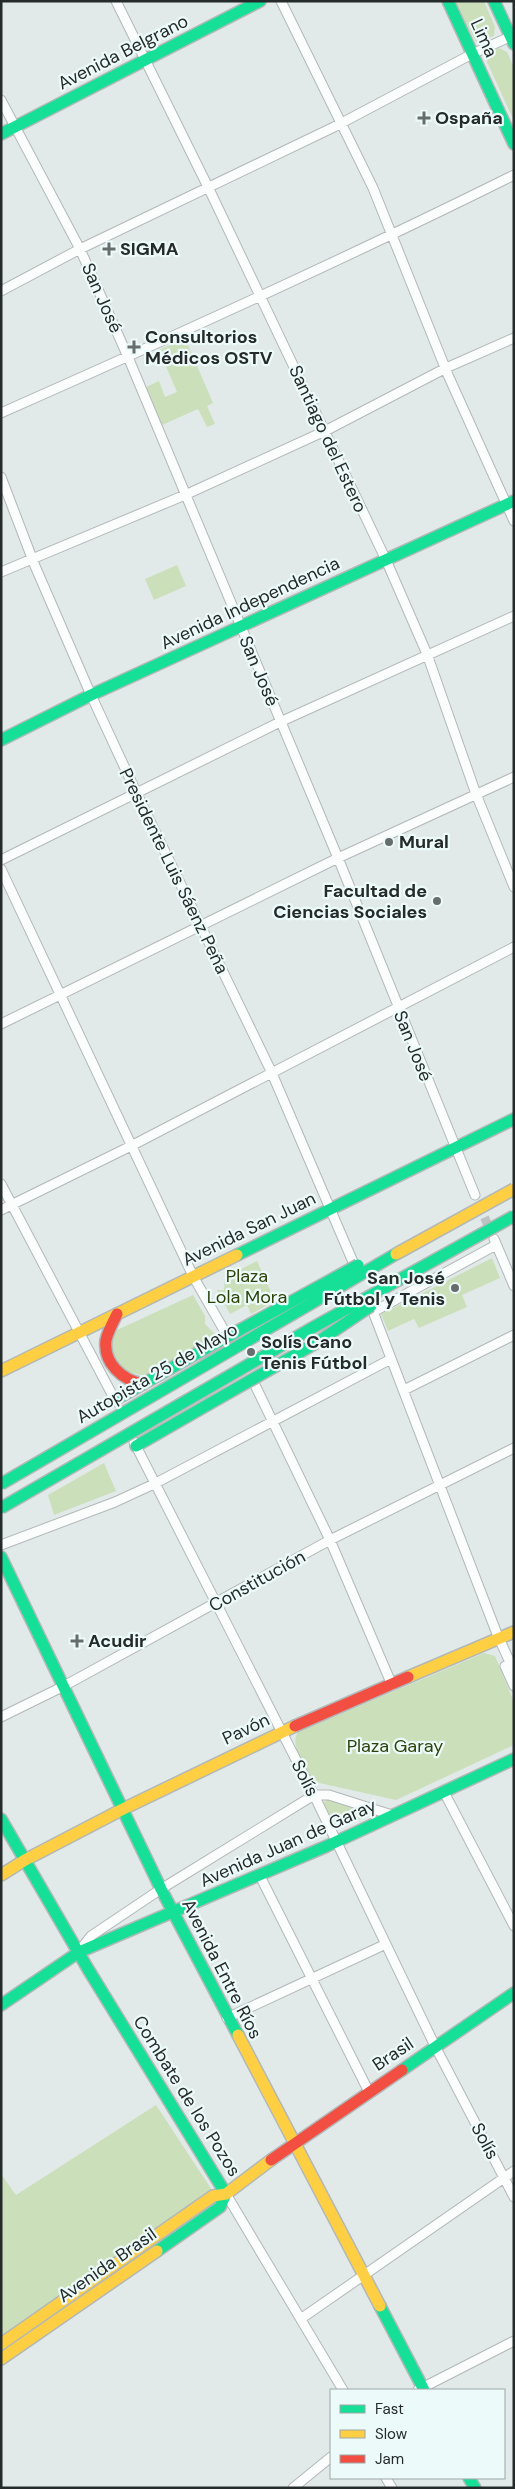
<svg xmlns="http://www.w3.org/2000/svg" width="515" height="2489" font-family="'DM Sans',sans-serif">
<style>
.green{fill:#cbdfbb}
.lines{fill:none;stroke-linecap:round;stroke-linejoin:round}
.street-tunnel{stroke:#bcc4c3;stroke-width:9;stroke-dasharray:9 4.5;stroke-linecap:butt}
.street-casing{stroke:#b2b8b8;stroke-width:11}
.fast-casing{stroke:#b2b8b8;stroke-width:14}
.slow-casing{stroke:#b2b8b8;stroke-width:14}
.jam-casing{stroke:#b2b8b8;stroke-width:14}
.street{stroke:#fbfcfc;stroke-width:9}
.fast{stroke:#16e098;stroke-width:11}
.slow{stroke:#ffcf43;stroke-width:11}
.jam{stroke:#f24e42;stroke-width:11}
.fast-bridge-casing{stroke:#b2b8b8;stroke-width:14;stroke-linecap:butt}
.slow-bridge-casing{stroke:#b2b8b8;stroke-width:14;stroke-linecap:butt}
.fast-bridge{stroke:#16e098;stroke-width:11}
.slow-bridge{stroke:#ffcf43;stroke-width:11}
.poi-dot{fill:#676d6d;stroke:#ecfaf9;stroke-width:2}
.labels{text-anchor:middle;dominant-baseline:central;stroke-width:4.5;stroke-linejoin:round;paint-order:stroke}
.street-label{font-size:18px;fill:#252a2a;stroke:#ecfaf9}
.poi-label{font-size:18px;font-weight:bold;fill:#252a2a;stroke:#ecfaf9;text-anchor:start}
.park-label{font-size:18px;fill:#2d4108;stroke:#ecfaf9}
</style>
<rect width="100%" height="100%" fill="#e2eae9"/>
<path class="green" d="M454,1H484L495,27L494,36L476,42Z
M499,48L507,52L514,68V121L487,62L489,53Z
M185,338L213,403L207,406L215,424L207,427L198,409L162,425L146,387L159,381L165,397L177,392L159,350Z
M177,565L186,586L154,600L145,579Z
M492,1258L500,1278L462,1295L467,1307L419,1328L414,1319L388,1331L381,1314Z
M257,1261L275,1301L251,1314L247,1305L230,1314L217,1290H224L225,1277Z
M193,1295L205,1316V1324L216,1335L145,1376L120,1370L109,1345L117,1330Z
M104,1463L116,1491L54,1515L48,1495Z
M484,1653L495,1656L514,1702V1745L396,1800L315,1782L311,1778C305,1766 289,1745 298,1732Z
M327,1799L367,1813L368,1816L338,1828L334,1825L324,1803Z
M156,2105L212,2190L1,2337V2174L16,2195Z"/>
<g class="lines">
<path class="street-tunnel" d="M479,1205L491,1232"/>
<g class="street-casing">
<path id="street" d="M116,1L209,189L386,560L427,654L476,794L514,887
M281,1L373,188L448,375L514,521
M1,100L80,249L128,357L338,858L475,1195
M1,291L80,249L334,127L472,54L514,35
M1,413C173,337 345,259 514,175
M1,477L35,566L91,695L137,794L271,1071L353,1262
M1,572L185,495L325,431L446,368L514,338
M1,860L280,722L514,616
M1,869L193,1276L225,1332
M1,1024L338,858L514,777
M1,1184L116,1402
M1,1210L131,1146L514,947
M494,1239L514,1286
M372,1309L497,1634L514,1671
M373,1312L496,1245
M254,1383L330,1540L392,1685
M404,1390L514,1335
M134,1442L314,1795L435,2046L514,2197
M1,1545L115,1502L154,1484L391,1359
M505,1666L514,1686
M1,1717L64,1686L330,1540L514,1448
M444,1792L514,1926
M260,1876L369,2092
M79,1951L91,1936L161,1889L314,1795H329L392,1815
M227,2018L386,1944
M226,2194L343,2390
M302,2318L514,2171
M418,2390L514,2341
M386,2478L392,2488
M293,2488L331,2457"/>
</g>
<g class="fast-casing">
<path id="fast" d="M448,1L514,144
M494,1L514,44
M1,134L260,1
M1,740L91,695L514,501
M237,1255L514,1119
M115,1400L196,1354
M136,1446L209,1404
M1,1557L161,1889L238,2035
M1,1819L88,1969L226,2194
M1,2005L79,1952L327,1846L514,1759
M402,2070L514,1993
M157,2251L220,2207L226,2194
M380,2306L424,2390
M469,2478L475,2488"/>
</g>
<g class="slow-casing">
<path id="slow" d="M1,1371L237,1255
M408,1677L514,1632
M1,1875L25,1860L123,1809L295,1726
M238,2035L380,2306
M1,2344L213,2196L226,2194L271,2160
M1,2359L157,2251"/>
</g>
<g class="jam-casing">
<path id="jam" d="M117,1314C113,1322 108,1331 106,1340C103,1363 122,1380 143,1384
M295,1726L408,1677
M271,2160L402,2070"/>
</g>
<use href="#street" class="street"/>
<use href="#fast" class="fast"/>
<use href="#slow" class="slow"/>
<use href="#jam" class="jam"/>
<g class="fast-bridge-casing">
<path id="fast-bridge" d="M196,1354L358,1265
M209,1404L316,1343L371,1306
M1,1484L396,1254
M1,1508L312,1328L514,1216"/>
</g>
<g class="slow-bridge-casing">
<path id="slow-bridge" d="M396,1254L514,1189"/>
</g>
<use href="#fast-bridge" class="fast-bridge"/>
<use href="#slow-bridge" class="slow-bridge"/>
</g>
<g class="poi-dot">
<path d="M421.5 110.5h5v5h5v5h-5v5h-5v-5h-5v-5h5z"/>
<path d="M106.5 241.5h5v5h5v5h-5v5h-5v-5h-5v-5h5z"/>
<path d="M131.5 339.5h5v5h5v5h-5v5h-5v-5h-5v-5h5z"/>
<circle cx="389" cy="842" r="5"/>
<circle cx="437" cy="901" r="5"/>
<circle cx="455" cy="1288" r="5"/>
<circle cx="251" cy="1352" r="5"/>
<path d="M74.5 1633.5h5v5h5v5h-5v5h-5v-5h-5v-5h5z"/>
</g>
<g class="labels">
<g class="street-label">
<text transform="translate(484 38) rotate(65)">Lima</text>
<text transform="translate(123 52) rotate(-27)">Avenida Belgrano</text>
<text transform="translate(102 298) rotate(66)">San José</text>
<text transform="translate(328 439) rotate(65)">Santiago del Estero</text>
<text transform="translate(250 603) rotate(-25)">Avenida Independencia</text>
<text transform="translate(259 671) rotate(67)">San José</text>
<text transform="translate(174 871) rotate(64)">Presidente Luis Sáenz Peña</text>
<text transform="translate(413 1046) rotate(68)">San José</text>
<text transform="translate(249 1229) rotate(-26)">Avenida San Juan</text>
<text transform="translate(157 1373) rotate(-30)">Autopista 25 de Mayo</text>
<text transform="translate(257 1581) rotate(-29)">Constitución</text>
<text transform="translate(246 1729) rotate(-25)">Pavón</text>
<text transform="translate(305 1778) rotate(63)">Solís</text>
<text transform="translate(288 1843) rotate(-24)">Avenida Juan de Garay</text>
<text transform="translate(222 1969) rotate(63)">Avenida Entre Ríos</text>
<text transform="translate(393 2054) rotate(-34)">Brasil</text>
<text transform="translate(187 2096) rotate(58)">Combate de los Pozos</text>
<text transform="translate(485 2141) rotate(62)">Solís</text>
<text transform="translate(107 2265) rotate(-35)">Avenida Brasil</text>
</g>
<g class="poi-label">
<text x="435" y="118">Ospaña</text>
<text x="120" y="249">SIGMA</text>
<text x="145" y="337">Consultorios<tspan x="145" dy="21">Médicos OSTV</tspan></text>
<text x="399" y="842">Mural</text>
<text x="427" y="891" text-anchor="end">Facultad de<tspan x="427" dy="21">Ciencias Sociales</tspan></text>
<text x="445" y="1278" text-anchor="end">San José<tspan x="445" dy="21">Fútbol y Tenis</tspan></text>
<text x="261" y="1342">Solís Cano<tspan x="261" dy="21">Tenis Fútbol</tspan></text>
<text x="88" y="1641">Acudir</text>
</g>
<g class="park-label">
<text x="247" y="1276">Plaza<tspan x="247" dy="21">Lola Mora</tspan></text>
<text x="395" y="1746">Plaza Garay</text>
</g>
</g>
<rect width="515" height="2489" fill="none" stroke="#252a2a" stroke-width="5"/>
<rect x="330" y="2389" width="175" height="90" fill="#ecfaf9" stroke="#9ca7a6"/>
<rect x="340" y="2405" width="25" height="8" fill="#16e098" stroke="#9ca7a6"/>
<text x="375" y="2414" font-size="15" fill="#252a2a">Fast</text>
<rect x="340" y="2430" width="25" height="8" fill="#ffcf43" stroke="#9ca7a6"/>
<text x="375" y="2439" font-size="15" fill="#252a2a">Slow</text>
<rect x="340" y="2455" width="25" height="8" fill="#f24e42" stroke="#9ca7a6"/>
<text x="375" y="2464" font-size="15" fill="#252a2a">Jam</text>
</svg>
